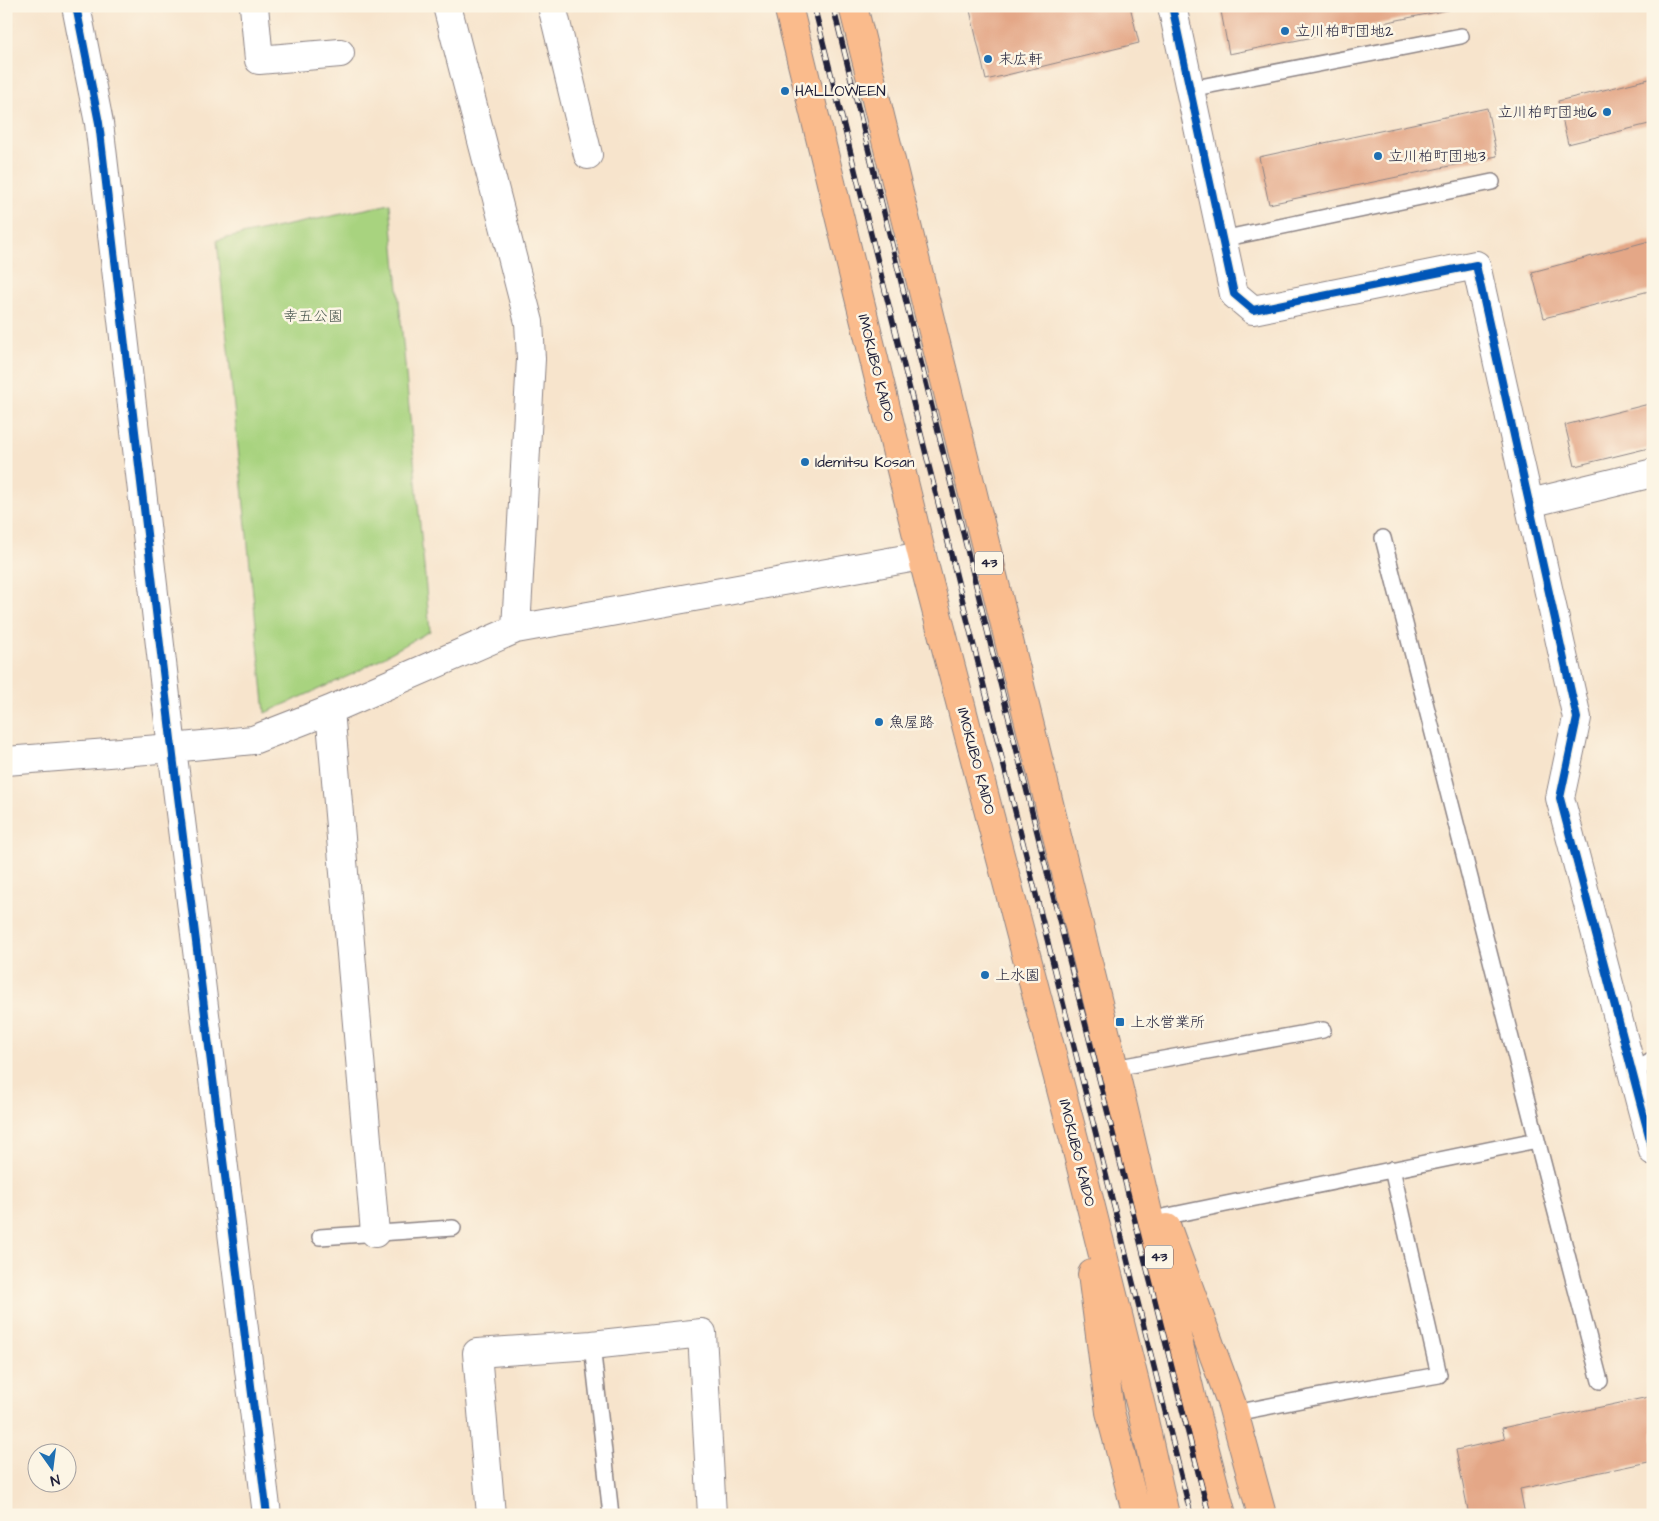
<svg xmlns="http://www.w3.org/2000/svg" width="1659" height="1521" font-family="'Architects Daughter','Klee One',sans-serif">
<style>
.green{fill:#a8d37f;stroke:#657a5d}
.building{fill:#e4a787}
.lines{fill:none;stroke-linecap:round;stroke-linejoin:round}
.lane-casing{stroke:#8c8384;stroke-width:18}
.street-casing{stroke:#8c8384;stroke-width:30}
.primary-casing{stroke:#8c8384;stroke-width:30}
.lane{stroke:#fff;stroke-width:15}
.street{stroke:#fff;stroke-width:28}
.primary{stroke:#fabb8c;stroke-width:28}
.rail-casing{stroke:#22223b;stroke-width:5.5}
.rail{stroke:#fcf5e5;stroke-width:4;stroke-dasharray:11;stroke-linecap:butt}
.cycleway-casing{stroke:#fcf5e5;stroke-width:11}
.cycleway{stroke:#0057b8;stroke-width:8}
.poi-dot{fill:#1f6fb2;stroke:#fcf5e5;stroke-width:2}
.labels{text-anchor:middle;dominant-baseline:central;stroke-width:5;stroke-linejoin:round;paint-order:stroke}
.shield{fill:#fcf5e5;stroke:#63616e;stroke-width:1}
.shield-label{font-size:14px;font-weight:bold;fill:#22223b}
.poi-label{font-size:15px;fill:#22223b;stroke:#fcf5e5;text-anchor:start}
.park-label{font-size:15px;fill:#4a574f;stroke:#fcf5e5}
.street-label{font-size:15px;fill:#22223b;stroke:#fcf5e5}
</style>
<rect width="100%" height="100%" fill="#fcf5e5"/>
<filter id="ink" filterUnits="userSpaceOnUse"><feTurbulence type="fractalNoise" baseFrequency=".02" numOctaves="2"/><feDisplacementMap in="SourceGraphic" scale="10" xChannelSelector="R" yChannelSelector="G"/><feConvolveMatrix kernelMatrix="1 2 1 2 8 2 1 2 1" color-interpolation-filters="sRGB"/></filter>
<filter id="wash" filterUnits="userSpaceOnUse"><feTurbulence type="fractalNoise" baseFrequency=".0096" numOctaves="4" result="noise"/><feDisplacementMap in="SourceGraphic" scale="20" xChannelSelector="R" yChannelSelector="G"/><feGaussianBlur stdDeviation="1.12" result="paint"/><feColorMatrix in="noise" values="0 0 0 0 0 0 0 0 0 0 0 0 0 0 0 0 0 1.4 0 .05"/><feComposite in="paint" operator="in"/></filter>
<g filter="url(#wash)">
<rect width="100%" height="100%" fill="#f7e4cc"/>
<path class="green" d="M390,204L430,631L353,674L265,713L217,240Z"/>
<g id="blocks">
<path class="building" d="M969,6H1130L1139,43L986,80Z
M1220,6H1462V7L1229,54Z
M1653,78V123L1568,144L1558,101Z
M1487,108L1497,156L1269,204L1259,157Z
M1653,240V290L1544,318L1532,272Z
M1653,403V447L1575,466L1565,425Z
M1653,1396V1461L1520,1489L1525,1515H1469L1456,1450L1505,1439L1502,1428Z"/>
</g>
</g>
<g filter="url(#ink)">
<use href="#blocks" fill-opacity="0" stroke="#8c8384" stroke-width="1"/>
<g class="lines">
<g class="lane-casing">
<path id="lane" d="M1190,89L1461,36
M1222,239L1492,182
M1383,538L1537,1140L1600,1381
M1114,1068L1323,1030
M1632,1073L1653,1060
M1163,1217L1537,1140
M320,1237L453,1228
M592,1345L611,1515
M1235,1413L1331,1394L1439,1375L1392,1169"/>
</g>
<g class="street-casing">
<path id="street" d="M76,6L99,123L172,748L267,1515
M254,6L259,60L340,53
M447,6L529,322L531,359L516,629
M552,6L588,155
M1172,6L1234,294L1253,310L1476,265L1577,718L1560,798L1653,1151
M1530,503L1653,473
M330,710L375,1233
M6,761L172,748L253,740L330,710L516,629L922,556
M491,1515L477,1353L592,1345L702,1333L712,1515"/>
</g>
<g class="primary-casing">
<path id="primary" d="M788,6L922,556L1074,1139L1141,1407L1165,1515
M853,6L1114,1068L1191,1396L1222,1515
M1167,1228L1232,1405L1262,1515
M1092,1274L1110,1412L1137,1515"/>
</g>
<use href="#lane" class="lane"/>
<use href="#street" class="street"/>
<use href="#primary" class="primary"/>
<g class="rail-casing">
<path id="rail" d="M814,6L1191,1515
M833,6L1031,808L1209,1515"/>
</g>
<use href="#rail" class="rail"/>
<g class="cycleway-casing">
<path id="cycleway" d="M76,6L99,123L172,748L267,1515
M1172,6L1234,294L1253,310L1476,265L1577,718L1560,798L1653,1151"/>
</g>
<use href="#cycleway" class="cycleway"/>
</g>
</g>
<g class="poi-dot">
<circle cx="1285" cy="31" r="5"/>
<circle cx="988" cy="59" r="5"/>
<circle cx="785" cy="91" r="5"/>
<circle cx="1607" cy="112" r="5"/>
<circle cx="1378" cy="156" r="5"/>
<circle cx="805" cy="462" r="5"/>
<circle cx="879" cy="722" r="5"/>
<circle cx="985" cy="975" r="5"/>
<rect x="1115" y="1017" width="10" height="10" rx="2.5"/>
</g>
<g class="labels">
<g class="shield">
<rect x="975" y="551.5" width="28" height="23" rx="4"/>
<rect x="1145" y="1245.5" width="28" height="23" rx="4"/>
</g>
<g class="shield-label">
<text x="989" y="563">43</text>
<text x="1159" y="1257">43</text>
</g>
<g class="poi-label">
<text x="1295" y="31">立川柏町団地2</text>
<text x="998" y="59">末広軒</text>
<text x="795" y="91">HALLOWEEN</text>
<text x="1597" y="112" text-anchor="end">立川柏町団地6</text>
<text x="1388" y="156">立川柏町団地3</text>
<text x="815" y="462">Idemitsu Kosan</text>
<text x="889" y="722">魚屋路</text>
<text x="995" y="975">上水園</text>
<text x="1130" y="1022">上水営業所</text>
</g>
<g class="park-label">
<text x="313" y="316">幸五公園</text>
</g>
<g class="street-label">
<text transform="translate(876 368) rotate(76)">IMOKUBO KAIDO</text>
<text transform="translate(976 761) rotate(75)">IMOKUBO KAIDO</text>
<text transform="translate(1077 1153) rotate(76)">IMOKUBO KAIDO</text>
</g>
</g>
<rect width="1659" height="1521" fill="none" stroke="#fcf5e5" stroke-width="25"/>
<g transform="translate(52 1468) rotate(166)"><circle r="24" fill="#fcf5e5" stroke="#a5a1a1"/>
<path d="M0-4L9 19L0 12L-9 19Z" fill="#1f6fb2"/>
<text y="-8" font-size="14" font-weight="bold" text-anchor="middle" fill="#22223b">N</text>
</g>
</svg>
